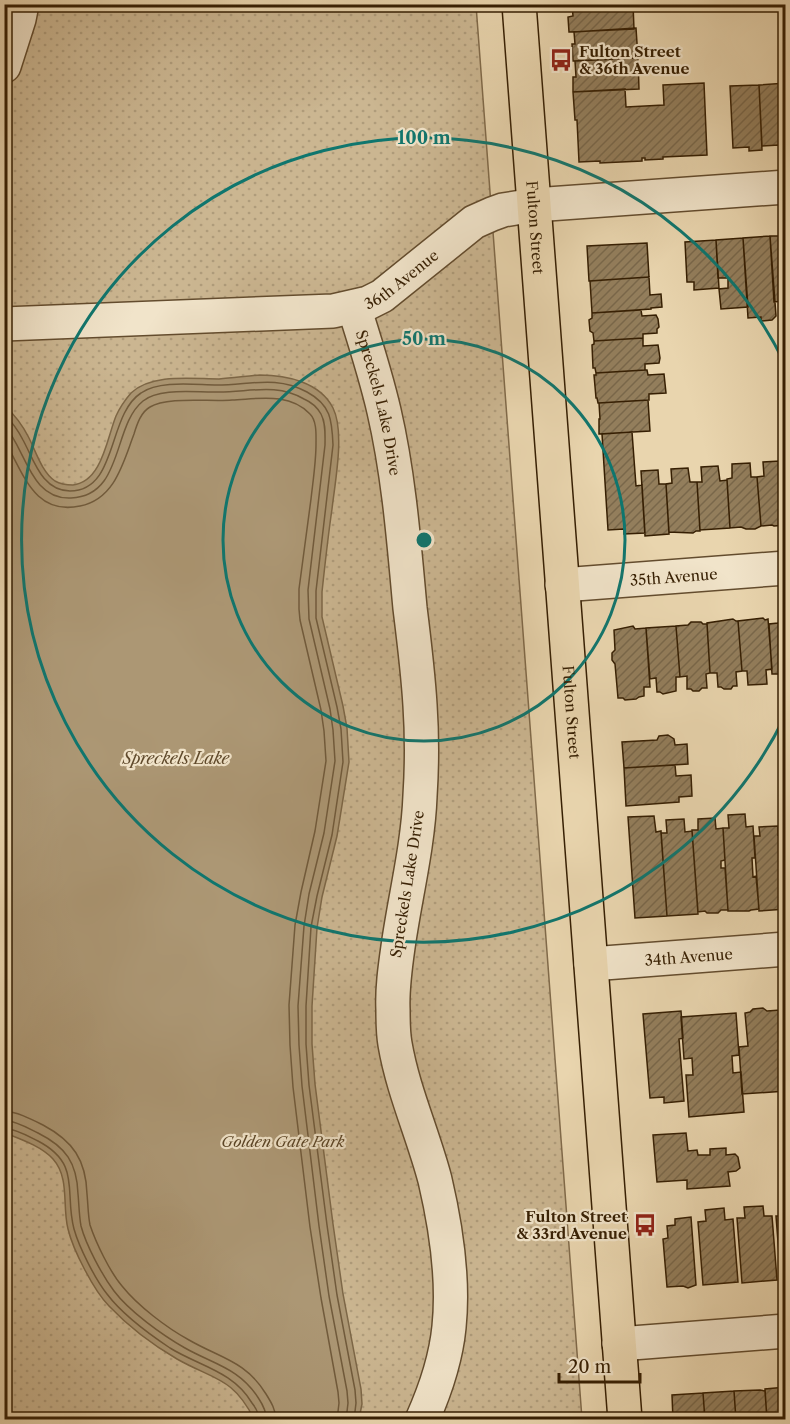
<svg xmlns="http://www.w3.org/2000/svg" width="790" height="1424" font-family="'Libre Caslon Text',serif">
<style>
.park{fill:url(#park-dots);stroke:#806a4a;stroke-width:1.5}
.water{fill:#ac9774;stroke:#7d6747;stroke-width:1.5}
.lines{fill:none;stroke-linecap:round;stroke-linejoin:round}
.shore{stroke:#715b3c;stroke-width:1.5}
.building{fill:url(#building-hatch);stroke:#361f03;stroke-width:1.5}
.minor-casing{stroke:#634c2e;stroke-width:36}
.major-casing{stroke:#361f03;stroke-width:36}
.minor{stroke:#f1e4ca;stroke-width:33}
.major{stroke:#e9d5ae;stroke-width:33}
.ring{fill:none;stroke:#0f766e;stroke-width:3}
.labels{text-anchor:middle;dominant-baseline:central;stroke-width:4.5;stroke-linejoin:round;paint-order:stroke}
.poi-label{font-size:15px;font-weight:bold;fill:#361f03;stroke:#f1e4ca;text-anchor:start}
.street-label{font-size:15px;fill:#361f03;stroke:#f1e4ca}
.park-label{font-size:15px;font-style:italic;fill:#5b4526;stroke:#f1e4ca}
.water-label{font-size:16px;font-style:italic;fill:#5f492b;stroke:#f1e4ca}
.centre{fill:#0f766e;stroke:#f1e4ca;stroke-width:3}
.ring-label{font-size:18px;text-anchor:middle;font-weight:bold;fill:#0f766e;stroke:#f1e4ca;stroke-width:4.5;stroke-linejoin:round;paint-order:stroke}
</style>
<defs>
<pattern id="park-dots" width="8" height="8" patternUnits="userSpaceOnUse" patternTransform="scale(1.5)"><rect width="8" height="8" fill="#cbb691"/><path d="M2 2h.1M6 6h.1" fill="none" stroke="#af9c7b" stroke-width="1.8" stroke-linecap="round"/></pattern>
<pattern id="building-hatch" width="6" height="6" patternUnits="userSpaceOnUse" patternTransform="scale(1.5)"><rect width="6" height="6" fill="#937e5c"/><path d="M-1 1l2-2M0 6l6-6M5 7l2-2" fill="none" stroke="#79674a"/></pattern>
</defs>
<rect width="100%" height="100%" fill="#e9d5ae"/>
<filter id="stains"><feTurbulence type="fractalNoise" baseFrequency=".00333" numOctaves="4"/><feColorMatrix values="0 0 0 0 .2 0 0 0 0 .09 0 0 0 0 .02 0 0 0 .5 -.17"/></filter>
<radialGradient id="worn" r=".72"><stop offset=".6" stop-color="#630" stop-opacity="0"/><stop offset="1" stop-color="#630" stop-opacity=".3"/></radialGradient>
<path class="park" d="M5,5H476L582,1419L5,1420Z"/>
<path class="water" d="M260,375C286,375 320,382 333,408C345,432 335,482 332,509C328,536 325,564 322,592V617L343,706L347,728L349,762L337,836L322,897L317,928L312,1006V1044L315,1084L333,1224L343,1294L361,1389L362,1404L359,1419H254C233,1377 214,1380 177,1359C153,1345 128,1326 109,1306C94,1291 73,1250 68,1229C62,1206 70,1178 53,1159C41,1146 20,1139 5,1133V406C15,415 23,426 29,438C36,452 42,472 55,481C60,484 67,485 73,485C102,482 107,438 116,416C120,407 125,400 131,393C152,373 193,379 219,379C233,378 247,376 260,375Z"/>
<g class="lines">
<path class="shore" d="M4,414C12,422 18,430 23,440C34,460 42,491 70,491C118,491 107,415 141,393C160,380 195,385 217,385C250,385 276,375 307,392C331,405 332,420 333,445L316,591V618L337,707L341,729L343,762L332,835L317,896L311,927L306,1006V1044L309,1085L327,1225L337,1295L355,1390L356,1403L354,1420
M4,425C26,449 30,500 71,498C124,496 112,426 143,401C160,387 198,393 219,392C250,392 276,383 304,399C311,402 317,407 321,414C326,423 325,435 325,445L308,590L309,619L330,709L333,730L335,761L324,833L309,894L304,926L298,1006L299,1045L302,1086L319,1226L329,1296L347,1391L348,1403L346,1420
M4,440C23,471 33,516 80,506C115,499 123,463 134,434C137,424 141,412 150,407C167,396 211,402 232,400C258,399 289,392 310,414C317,421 316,435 316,444C316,462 313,481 311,499C307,529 303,559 299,589V609L300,620L321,710L324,731L326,761L315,831L301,892L295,925L289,1005L290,1045L293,1087L310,1227L321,1298L338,1392L339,1403L337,1420
M4,1111C18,1112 31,1119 43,1125C73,1141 86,1160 87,1194C88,1204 88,1215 90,1225C96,1243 110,1272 122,1286C138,1306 167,1328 189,1340C220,1358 246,1361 266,1394C271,1402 276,1410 276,1420
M4,1120C16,1121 28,1128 38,1133C66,1147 77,1163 78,1194C79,1204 79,1215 81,1226C86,1245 102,1275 114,1291C129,1311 162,1335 185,1348C213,1364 240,1368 259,1399C263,1405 266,1412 267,1420
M4,1128C16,1129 28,1136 38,1141C82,1164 64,1192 74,1229C79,1247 95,1279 107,1294C122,1314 149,1334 170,1348C199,1366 233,1371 252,1403C256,1408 259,1413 259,1420"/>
</g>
<path class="building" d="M572,4H633L634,29L569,32L568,17L573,16Z
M636,28L638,58L573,61L572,44H575L574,32Z
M638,58L639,89L573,92V77H576L575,61Z
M704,83L707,155L663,157V159L645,160V158H642V161L600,163V161L579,162L577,120H575L573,92L625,89L626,107L664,105L663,85Z
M786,83V148L779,149V145L762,146L759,85Z
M759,85L762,150L749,151V147L733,148L730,86Z
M782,233H786V312H783V301L774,302L770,236H778Z
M770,236L776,316L772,320L761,321V317L748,318L743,238Z
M743,238L748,307L721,309L719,289L728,288V278H718L716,240Z
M716,240L719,288L694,290V282H687L685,242Z
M647,243L649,277L589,281L587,246Z
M649,277L650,295L661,294L662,307L651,308V309L592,313L590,281Z
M641,310L642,316L656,315L658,319L659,327L657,329V333L643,334V338L594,341L593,333L590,331L589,320L592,318V313Z
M643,338V346L658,345L660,358L659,363L645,364V370L596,373L595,368H593L592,345L594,344V341Z
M645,370H647L648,375L664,374L666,393L649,394V400L598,403L597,398H596L594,375H596V373Z
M648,400L650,431L599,434V419H600L599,403Z
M632,432L636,486L642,485L645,533L624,534V529L608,530L602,434Z
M780,461L782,475H786V525L774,526L772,525L761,526L757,477L764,476L763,462Z
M750,463L751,477H757L761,526L755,529H746L741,527L730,528L727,479L732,478V464Z
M718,466L720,481L727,480L730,528L700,530L697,482H702L701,467Z
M688,468L690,482H697L700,531H696L693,533L669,532L666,484L672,483L671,469Z
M658,470L659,484H666L669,534L645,536L641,471Z
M763,618L765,620L768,619L772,669L766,670L767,684L748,685L747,671H742L738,621Z
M733,619L736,621H738L742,671L736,672L737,686H733L731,689H724L721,687H718L717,673H710L707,623Z
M786,620V687H780L779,674H772L769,624L778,623L780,621Z
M691,622H701L703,624H707L710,673L706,674L707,688H702L699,691H693L691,689H687V676L680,677L676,626L688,625Z
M633,626L635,629L646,628L650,687H644V696L639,697L636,699L625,700L623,698H618L615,664L612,660V653L615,650L614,630Z
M676,626L680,677H676V691L663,694L660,692H657L656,678L650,679L646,628Z
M668,735L674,739L675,745L687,744L688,764L624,768L622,742L657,740L659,736Z
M675,765L676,776L691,775L692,796L679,797V802L626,806L624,768Z
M745,814L746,827L753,826L755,858H752L753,877L756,876L759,909L751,910L749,911H728L723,828H729L728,815Z
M654,816L656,832L661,831L667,916L635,918L628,817Z
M715,818L716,829L723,828L725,860L721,861V868H725L728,910H721L718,913H707L705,911L698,912L692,830H698V819Z
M684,819L685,832L692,831L698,914L667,916L661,833H667L666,820Z
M778,826V835L784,834L786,909L759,911L754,836H760L759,827Z
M763,1008L767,1011L780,1010L783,1048H781L782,1064H784L786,1091L742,1094L739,1047L748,1046L745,1013L750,1012L753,1009Z
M681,1011L683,1038L679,1039L684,1101L664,1103V1097L650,1098L643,1014Z
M782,1011H786V1053Z
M736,1013L739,1055L732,1056L733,1073L741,1072L744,1112L689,1117L686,1075H693L692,1058L684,1059L681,1017Z
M686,1133L688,1151L697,1150L698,1155H710V1149L726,1148V1155L735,1154L738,1157L740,1168L736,1171L728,1172L730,1186L687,1189V1180L657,1182L653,1135Z
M783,1204H786V1281H781L776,1216H784Z
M763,1206L764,1216H772L777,1280L742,1283L737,1218H745L744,1207Z
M724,1208L725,1220L733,1219L738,1282L703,1285L698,1222L706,1221L705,1210Z
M691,1217L696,1285L688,1288L683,1286L667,1287L663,1239L668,1238L667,1226L675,1225V1219Z
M786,1387V1420H767L765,1389Z
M760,1390L765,1391L767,1420H736L734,1391Z
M734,1391L736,1420H705L703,1393Z
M703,1393L705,1420H673L672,1395Z"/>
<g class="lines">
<g class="minor-casing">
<g id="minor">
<path d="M4,66L19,19L22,4"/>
<path id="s1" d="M354,307C365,342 376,376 384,411C399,476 404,543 410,608C414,640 418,672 420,705C422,735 422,765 420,796C418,847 405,897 398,947C395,968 392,989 393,1010C393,1021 393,1033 395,1044C403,1091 423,1134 435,1180C446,1227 454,1279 449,1327C446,1358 435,1391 422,1420"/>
<path id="s2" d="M4,324L333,311L368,303L382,296L474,222L492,214L503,210L534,205L786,187"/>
<path id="s3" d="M562,585L786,568"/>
<path id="s4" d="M591,964L786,949"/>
<path d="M619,1344L786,1331"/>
</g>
</g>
<g class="major-casing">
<g id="major">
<path id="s5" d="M519,4L625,1420"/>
</g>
</g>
<use href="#minor" class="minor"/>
<use href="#major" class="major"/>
</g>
<g class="ring">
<circle cx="424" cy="540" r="201"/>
<path d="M785 716A402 402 0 1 1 785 364"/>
</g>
<defs>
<g id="bus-bare" transform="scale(1.8)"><path d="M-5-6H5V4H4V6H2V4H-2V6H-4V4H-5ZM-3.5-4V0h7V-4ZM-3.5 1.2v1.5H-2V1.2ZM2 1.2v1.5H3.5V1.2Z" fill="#8f2418" stroke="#f1e4ca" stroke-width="2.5" paint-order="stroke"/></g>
</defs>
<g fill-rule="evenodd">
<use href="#bus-bare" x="561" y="60"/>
<use href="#bus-bare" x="645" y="1225"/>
</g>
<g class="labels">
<g class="poi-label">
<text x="579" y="51">Fulton Street<tspan x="579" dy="17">&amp; 36th Avenue</tspan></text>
<text x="627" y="1216" text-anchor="end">Fulton Street<tspan x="627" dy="17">&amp; 33rd Avenue</tspan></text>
</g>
<g class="street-label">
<text stroke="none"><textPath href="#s5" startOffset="224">Fulton Street</textPath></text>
<text stroke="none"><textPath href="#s2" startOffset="406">36th Avenue</textPath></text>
<text stroke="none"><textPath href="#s1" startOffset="99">Spreckels Lake Drive</textPath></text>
<text stroke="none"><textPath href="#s3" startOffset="112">35th Avenue</textPath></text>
<text stroke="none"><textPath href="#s5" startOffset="710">Fulton Street</textPath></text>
<text transform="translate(407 884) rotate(-81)">Spreckels Lake Drive</text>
<text stroke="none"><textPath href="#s4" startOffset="98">34th Avenue</textPath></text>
</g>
<g class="park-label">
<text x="283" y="1141">Golden Gate Park</text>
</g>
<g class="water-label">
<text x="176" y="758">Spreckels Lake</text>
</g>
</g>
<circle cx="424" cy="540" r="9" class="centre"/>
<g class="ring-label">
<text x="424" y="144">100 m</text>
<text x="424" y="345">50 m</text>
</g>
<rect width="790" height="1424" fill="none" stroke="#e9d5ae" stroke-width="24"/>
<rect x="6" y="6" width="778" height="1412" fill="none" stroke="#361f03" stroke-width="3"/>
<rect x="12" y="12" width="766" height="1400" fill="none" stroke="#361f03" stroke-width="1.5"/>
<path d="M559 1373v9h81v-9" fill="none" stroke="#361f03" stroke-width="3"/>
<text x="568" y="1373" font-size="18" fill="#361f03" stroke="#f1e4ca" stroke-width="4.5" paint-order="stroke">20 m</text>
<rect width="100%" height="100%" filter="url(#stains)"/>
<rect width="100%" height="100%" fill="url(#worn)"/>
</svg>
